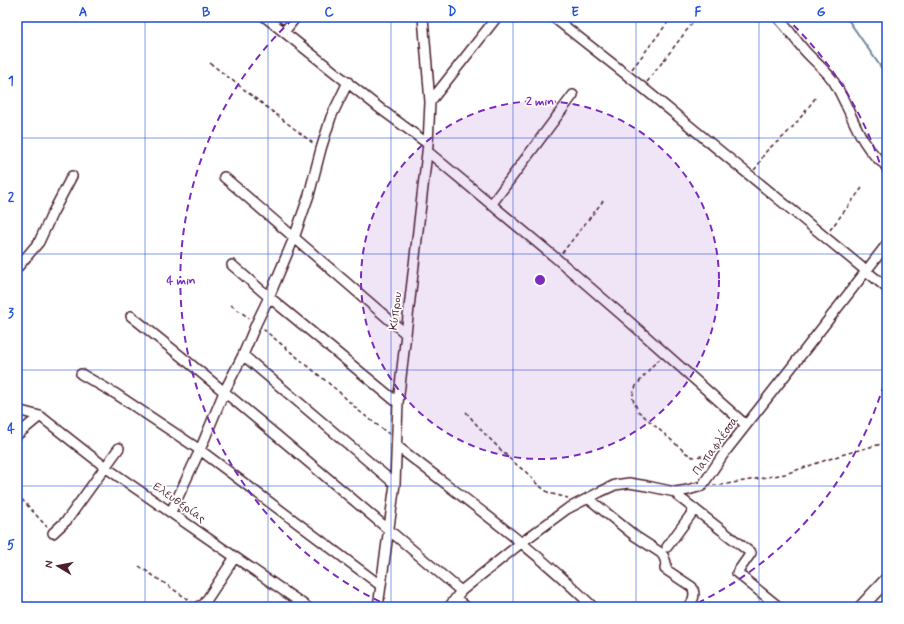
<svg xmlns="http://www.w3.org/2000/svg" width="904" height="624" font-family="Mynerve,sans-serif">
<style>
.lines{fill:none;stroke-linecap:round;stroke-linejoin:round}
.stream{stroke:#6f869d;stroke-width:2}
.minor-casing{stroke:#4a1f2b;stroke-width:12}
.major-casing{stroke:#4a1f2b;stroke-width:15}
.path{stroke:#4a1f2b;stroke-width:1.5;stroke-dasharray:4 3;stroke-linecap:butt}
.minor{stroke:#fff;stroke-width:9}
.major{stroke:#fff;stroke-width:12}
.grid{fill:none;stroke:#1d4ed8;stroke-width:1;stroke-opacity:0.55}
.ring{fill:none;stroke:#7b2cbf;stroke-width:2;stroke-dasharray:7 5}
.labels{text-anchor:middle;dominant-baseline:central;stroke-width:3.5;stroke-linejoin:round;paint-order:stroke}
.street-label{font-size:12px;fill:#4a1f2b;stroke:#fff}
.centre{fill:#7b2cbf;stroke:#fff;stroke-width:2}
.ring-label{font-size:12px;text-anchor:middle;font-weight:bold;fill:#7b2cbf;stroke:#fff;stroke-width:3.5;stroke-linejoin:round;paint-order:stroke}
.neatline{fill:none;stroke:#1d4ed8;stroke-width:1.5}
.grid-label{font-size:13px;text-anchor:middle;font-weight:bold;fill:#1d4ed8}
</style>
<rect width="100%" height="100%" fill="#fff"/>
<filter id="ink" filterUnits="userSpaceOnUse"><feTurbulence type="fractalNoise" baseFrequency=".025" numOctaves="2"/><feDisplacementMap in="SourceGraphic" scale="8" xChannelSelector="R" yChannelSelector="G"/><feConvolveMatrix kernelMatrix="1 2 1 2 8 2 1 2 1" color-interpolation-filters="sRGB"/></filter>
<g filter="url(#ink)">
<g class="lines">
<path class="stream" d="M845,17L849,21L887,76"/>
<g class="minor-casing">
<path id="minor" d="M265,17L382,110L428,144
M553,17L642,87L887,288
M777,17C788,28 796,41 806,52C815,62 827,71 834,82C851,109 859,148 887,166
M284,32L296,17
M430,102L497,17
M427,151L557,259L623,316L746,425
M224,177L406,334
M491,205L573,95
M232,265L269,297L398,403
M17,268L39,242L52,214L72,176
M131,316C243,405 352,499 461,591
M243,355L395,484
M81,374L116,394L200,450L380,585
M17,410L40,416L105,467L307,607
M17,435L40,416
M397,446C463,498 533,547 593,607
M675,492L679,497L751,553L737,573L779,607
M588,498L635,536L661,553L664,557L666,563L665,569L692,587C696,594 693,600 690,606
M171,512L200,450L224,392L243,355L256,324L269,297L294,238L309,195L321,149L331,117L348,82
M53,533L67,520L119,448
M667,547L695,509
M456,598L466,607
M199,606L204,604L235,557
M378,607L395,484L398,403L428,144L430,102L423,17
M449,607L461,591L521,543L567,509L600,492L615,485L629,483L647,486L675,492L688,490L702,486L725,452L791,368L887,244"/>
</g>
<g class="major-casing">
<path id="major" d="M861,607L887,579"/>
</g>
<path class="path" d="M210,63L314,144
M632,69L672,17
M647,82L697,17
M754,170C759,165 761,160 764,154C770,146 780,141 787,133C798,122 807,109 816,97
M830,230L862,188
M562,253L603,201
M231,305L249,318
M263,329L338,391L359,411L389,434
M660,359L652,366L636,386L632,397L638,411L686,453L693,457L712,455
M466,412L482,431L512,461L527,473L537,484L549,493L568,498
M713,485H721L785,474L841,455L881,444H887
M17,494L47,527
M139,566L192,602"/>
<use href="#minor" class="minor"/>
<use href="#major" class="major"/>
</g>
</g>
<path class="grid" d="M145,17V607M268,17V607M391,17V607M513,17V607M636,17V607M759,17V607M17,138H887M17,254H887M17,370H887M17,486H887"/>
<circle cx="540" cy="280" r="179" fill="#7b2cbf" fill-opacity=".12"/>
<g class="ring">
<circle cx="540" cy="280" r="179"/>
<path d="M887 373A359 359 0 0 1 689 607M391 607A359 359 0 0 1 295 17M785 17A359 359 0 0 1 887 187"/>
</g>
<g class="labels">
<g class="street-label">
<text transform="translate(396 311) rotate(-83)">Κύπρου</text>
<text transform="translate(716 446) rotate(-54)">Παπαφλέσσα</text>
<text transform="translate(179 503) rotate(35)">Ελευθερίας</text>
</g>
</g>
<circle cx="540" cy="280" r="6" class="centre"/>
<g class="ring-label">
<text x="540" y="105">2 min</text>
<text x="181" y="284">4 min</text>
</g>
<rect width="904" height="624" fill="none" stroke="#fff" stroke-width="44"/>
<g transform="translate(58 566) rotate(280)" stroke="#ffffff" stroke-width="3" paint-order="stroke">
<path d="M0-3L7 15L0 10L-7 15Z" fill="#4a1f2b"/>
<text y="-6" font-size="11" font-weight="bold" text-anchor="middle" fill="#4a1f2b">N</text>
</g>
<rect x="22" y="22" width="860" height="580" class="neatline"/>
<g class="grid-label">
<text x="83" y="16">A</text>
<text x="206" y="16">B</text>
<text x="329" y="16">C</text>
<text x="452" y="16">D</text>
<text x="575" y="16">E</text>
<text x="698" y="16">F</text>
<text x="821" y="16">G</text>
<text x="11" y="85">1</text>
<text x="11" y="201">2</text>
<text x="11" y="317">3</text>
<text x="11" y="433">4</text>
<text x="11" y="549">5</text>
</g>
</svg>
